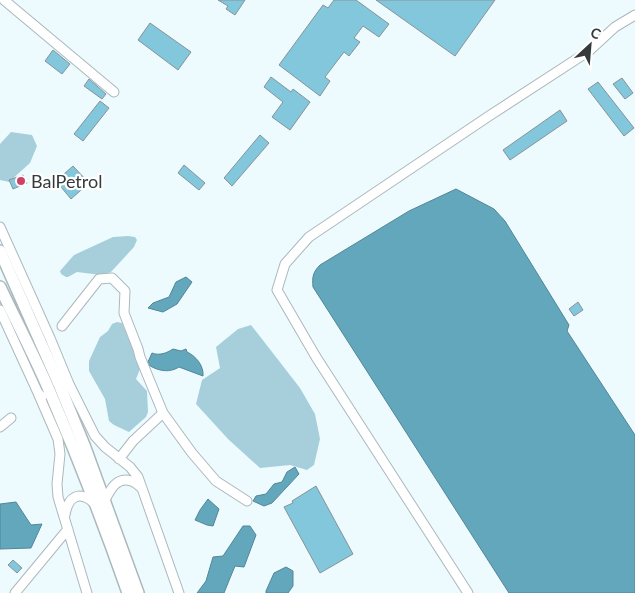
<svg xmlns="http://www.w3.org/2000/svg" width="635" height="593" font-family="Lato,sans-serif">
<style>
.green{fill:#a7cfdb}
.water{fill:#62a7bb;stroke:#548695}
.building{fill:#82c7dc;stroke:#879397}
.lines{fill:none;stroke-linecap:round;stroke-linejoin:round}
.minor-casing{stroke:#abb8bc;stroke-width:11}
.major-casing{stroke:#abb8bc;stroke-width:14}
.minor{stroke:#fff;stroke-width:9}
.major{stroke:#fff;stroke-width:11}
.poi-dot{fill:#cf4066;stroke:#fff;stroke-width:2}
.labels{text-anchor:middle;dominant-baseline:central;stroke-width:4.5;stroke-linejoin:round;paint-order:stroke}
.poi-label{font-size:18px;fill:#353a3c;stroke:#fff;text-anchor:start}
</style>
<rect width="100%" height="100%" fill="#edfbff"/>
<path class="green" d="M11,132L32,135L37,146L30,163L9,182L0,180V144Z
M128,236L135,237L137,240L134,247L111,272L101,275L77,272L68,277H66L61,274L60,271L74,255L113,237Z
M117,322L122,323L138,362L140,369L136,379L147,391L148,412L146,417L129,432L114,425L109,421L105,399L89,371V361L100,337L108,331L112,324Z
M251,325L300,388L315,414L320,439L314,465L307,470L290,465L260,468L228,439L196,404L202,380L220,368L216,347L238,329Z"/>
<path class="water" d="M456,189L494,209L505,221L569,325L567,331L635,435V593H509L313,287C312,277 313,272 320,265L409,211Z
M186,277L192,282L177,304L163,312L148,308L153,303L169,297L176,282Z
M173,349L181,351L186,349L187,352C196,356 204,366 203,376L179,367C168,374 156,370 147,364L152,353C159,356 167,353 173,349Z
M295,467L299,474L272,503L264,506L253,501L256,496L266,494L274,484L282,482L287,472Z
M208,499L219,509L213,526L207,525L195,520L200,510Z
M16,502L31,525L42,524L31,548L0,549V504Z
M243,526H250L256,535L244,567L235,566L230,578L224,593H197L206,581L213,557L223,556Z
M286,567L293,571V586L288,593H266V591L274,573Z"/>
<path class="building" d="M218,0H245L235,15L226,9L228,6Z
M334,0H356L389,24L379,37L363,26L354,38L360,42L349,56L344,52L325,77L330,81L320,96L279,65L323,5L328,8Z
M376,0H495L455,56Z
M150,23L191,52L178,70L138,40Z
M53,50L70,64L62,74L45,61Z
M271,77L291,92L293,89L310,102L290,130L272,117L283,102L264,87Z
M622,78L633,93L625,99L613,84Z
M89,79L106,94L102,99L84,86Z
M598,82L634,128L624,136L588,89Z
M100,101L109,108L83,141L74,134Z
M560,110L567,121L510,160L503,150Z
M260,135L269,143L232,186L224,178Z
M184,165L205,183L199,190L178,173Z
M73,166L89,183L71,199L56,181Z
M23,175L27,183L13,189L9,180Z
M578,302L583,310L574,316L569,309Z
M316,486L353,554L320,573L284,507L293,503L292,501Z
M13,560L22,568L17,573L8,565Z"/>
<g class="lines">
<g class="minor-casing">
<path id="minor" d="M4,0L114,92
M0,227L50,338L69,384L95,436L105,447L130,467L138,477L179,593
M0,310L38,393L42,397
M62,326L99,279L112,278L125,291L124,313L138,349L140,357L163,413L192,453L216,481L247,501
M38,393L58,439L60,454L57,484L58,497L87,593
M0,427L11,418
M119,459L133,441L163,413
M105,500C110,490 117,476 131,481C135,482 139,486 142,488
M65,515C68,497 79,489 95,504
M15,593L68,529
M468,593L316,357L277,290L285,264L309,237L489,116L589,51L615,27L635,15"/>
</g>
<g class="major-casing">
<path id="major" d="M0,251L59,384L84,445L138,593
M0,287C16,321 34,355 49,390C78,457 104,524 128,593"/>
</g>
<use href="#minor" class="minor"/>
<use href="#major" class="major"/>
</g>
<circle class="poi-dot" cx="21" cy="181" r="5"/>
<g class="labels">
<g class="poi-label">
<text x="31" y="181">BalPetrol</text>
</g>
</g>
<g transform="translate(590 45) rotate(26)" stroke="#ffffff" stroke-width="4" paint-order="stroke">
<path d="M0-4L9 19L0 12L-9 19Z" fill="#353a3c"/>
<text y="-8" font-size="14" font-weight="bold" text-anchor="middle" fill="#353a3c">С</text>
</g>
</svg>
